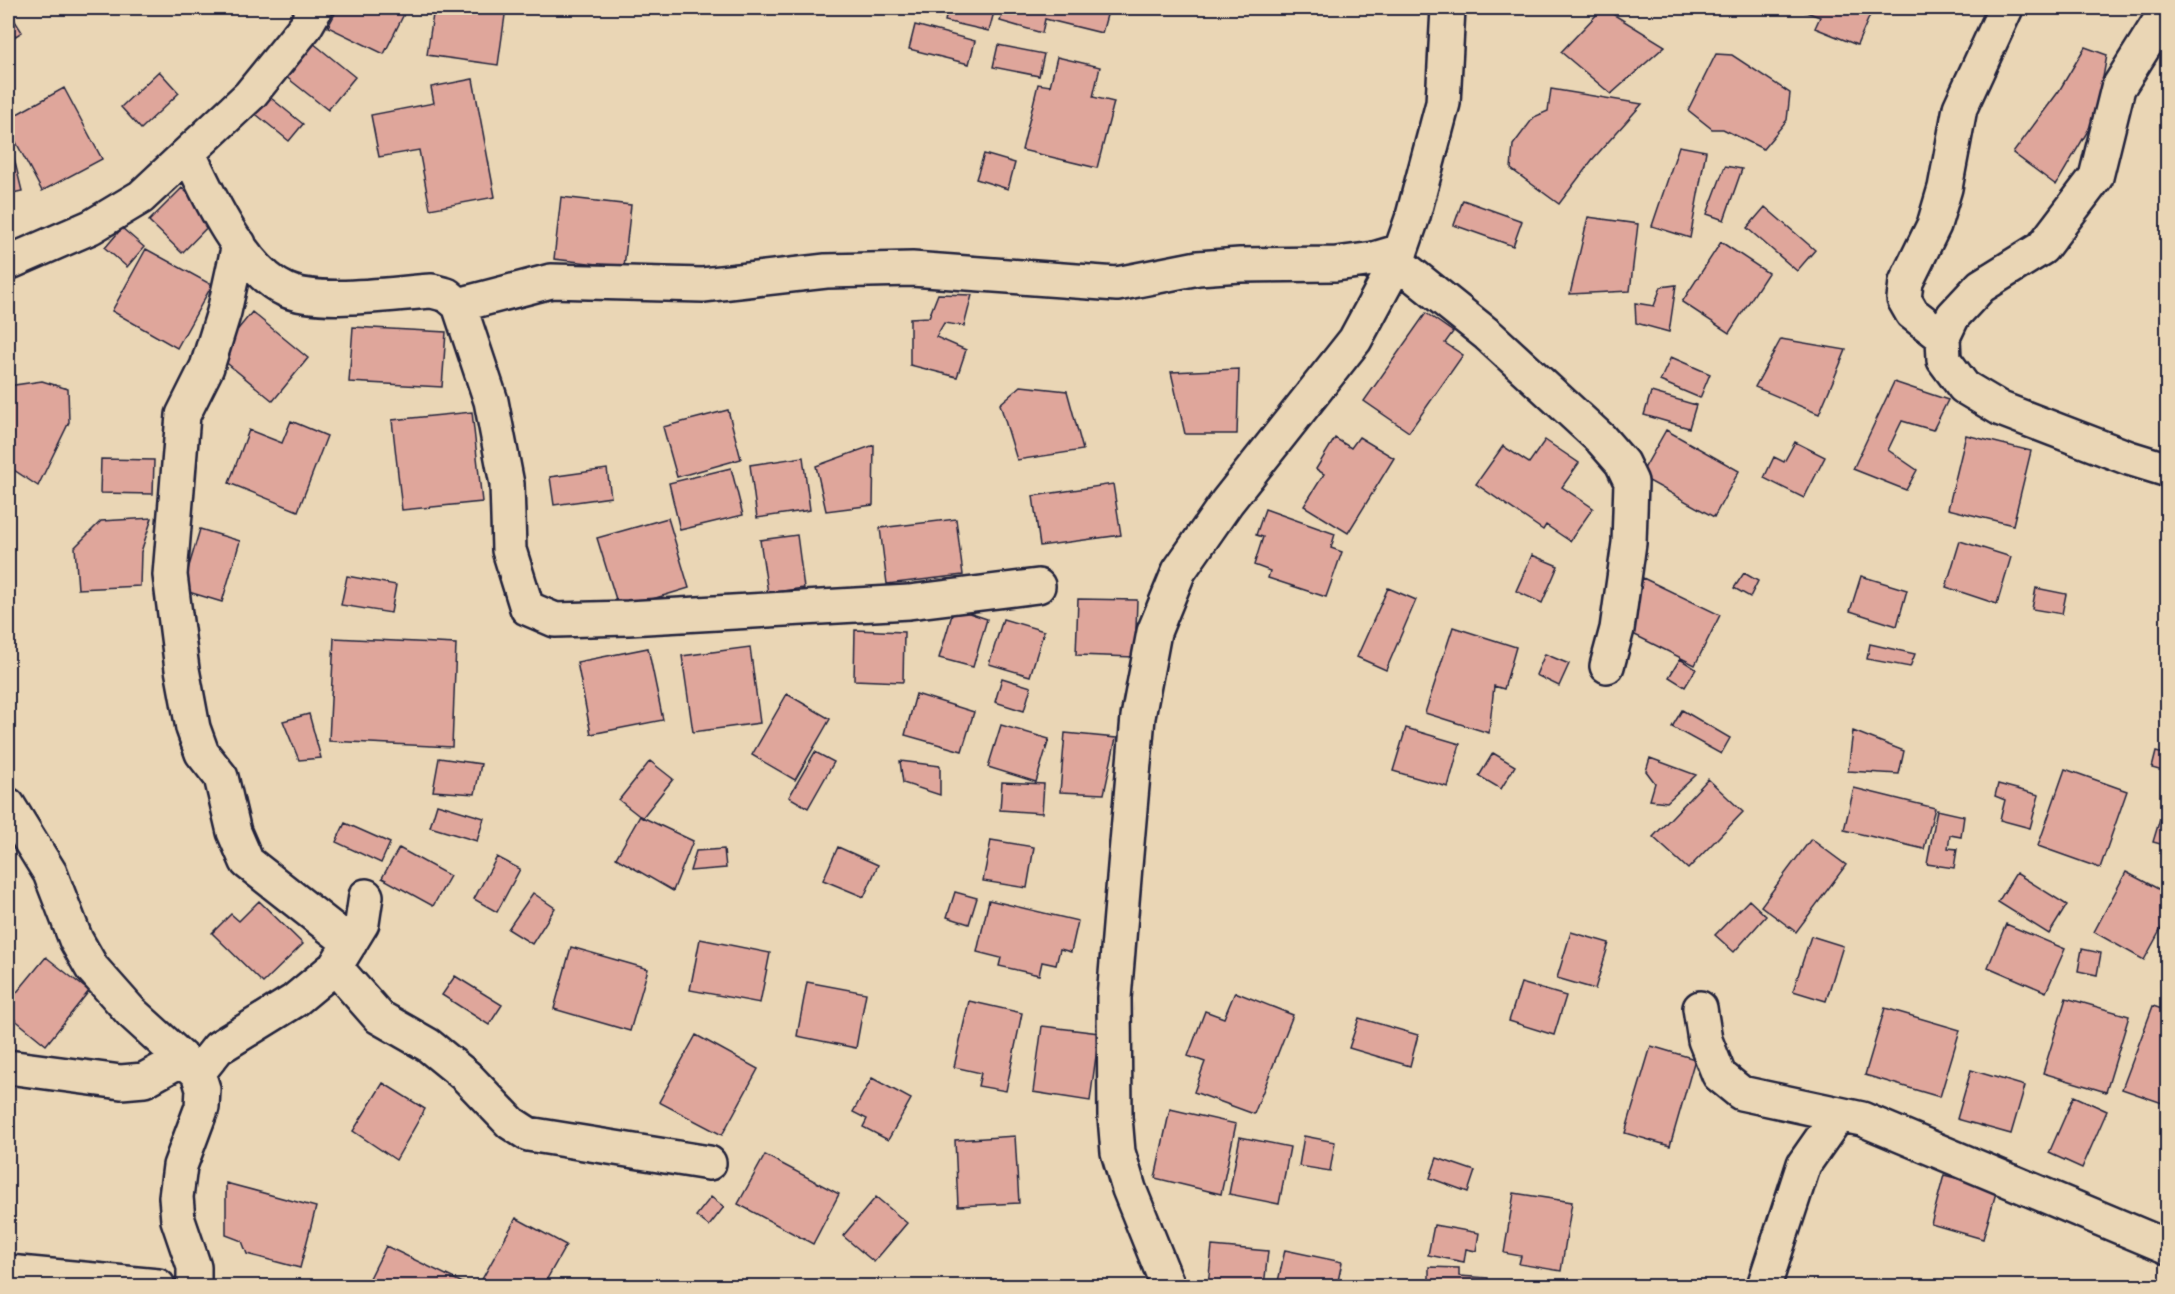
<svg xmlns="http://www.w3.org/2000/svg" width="2175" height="1294" font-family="Sriracha,sans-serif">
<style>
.building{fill:#dfa69b;stroke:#22223b;stroke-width:1.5}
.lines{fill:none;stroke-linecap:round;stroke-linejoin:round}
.street-casing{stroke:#22223b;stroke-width:38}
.street{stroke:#ead6b5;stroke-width:33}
</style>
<rect width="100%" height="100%" fill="#ead6b5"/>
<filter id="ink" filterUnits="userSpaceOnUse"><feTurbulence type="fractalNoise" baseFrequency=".0167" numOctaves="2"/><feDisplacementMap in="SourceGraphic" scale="12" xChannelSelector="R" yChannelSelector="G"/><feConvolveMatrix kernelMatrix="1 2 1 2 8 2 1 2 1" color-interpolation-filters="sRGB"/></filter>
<g filter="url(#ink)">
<path class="building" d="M338,8H407L384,54L328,27Z
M434,8H506L498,65L427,55Z
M913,8H940L938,17L912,12Z
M948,8H995L989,31L945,21Z
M1004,8H1109L1102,33L1045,19L1042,33L1000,21Z
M1603,8L1665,46L1611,94L1561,52Z
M1795,8H1873L1857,45L1815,28L1820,17Z
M8,10L22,32L8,41Z
M915,25L975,41L969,64L909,49Z
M313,43L355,77L328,110L285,76Z
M998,45L1044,54L1039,76L993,67Z
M2085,47L2107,55L2096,117L2056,185L2013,153L2059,91Z
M1716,54L1732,55L1790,93L1787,120L1763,149L1723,129H1712L1688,110Z
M1057,57L1100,67L1093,97L1114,102L1097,168L1022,150L1038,84L1050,86Z
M159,71L179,93L141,129L121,107Z
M473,79L495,197L430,209L419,150L379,157L371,115L434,103L431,87Z
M64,88L102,159L42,191L8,127V119Z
M1551,89L1642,104L1592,160L1559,204L1511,169L1513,145L1534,117L1548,111Z
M266,94L303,124L289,141L252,111Z
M8,134L22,191L8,194Z
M1679,146L1706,151L1690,238L1652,226Z
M984,154L1015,163L1008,189L976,179Z
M1725,166L1742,169L1724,220L1707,214Z
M182,188L215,219L182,253L149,221Z
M561,197L631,205L624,267L554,259Z
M1463,200L1522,221L1513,246L1454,225Z
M1765,207L1815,250L1797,271L1747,228Z
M1588,217L1638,224L1630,291L1570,294Z
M122,228L144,247L127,267L105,248Z
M1721,242L1768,273L1729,333L1682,302Z
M146,249L212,285L177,348L112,311Z
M1676,285L1669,332L1636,323L1635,303L1654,306L1661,287Z
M938,294L972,295L964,326L944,323L936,337L966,350L957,377L910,365V318L929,317Z
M252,312L308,358L273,401L217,355Z
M1426,313L1453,332L1445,343L1463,355L1409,432L1364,401Z
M353,327L446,332L442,387L349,382Z
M1781,339L1846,350L1819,414L1755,387Z
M1671,357L1710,374L1700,398L1660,381Z
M1239,369L1237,434H1185L1171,372Z
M42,381L68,389L69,422L38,486L8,466V386Z
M1894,382L1948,400L1933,430L1902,421L1888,450L1917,470L1906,490L1853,469Z
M1021,386L1067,391L1083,450L1017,460L1000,404Z
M1651,392L1696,405L1689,428L1644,415Z
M728,410L741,459L677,477L663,427Z
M472,412L482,502L402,510L392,420Z
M291,421L327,436L298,511L229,483L249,430L282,443Z
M1666,430L1739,471L1714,517L1640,476Z
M1966,435L2031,451L2013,525L1948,509Z
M1359,437L1394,458L1348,533L1304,506L1324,474L1316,469L1335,438L1351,448Z
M1545,440L1579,463L1562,487L1593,508L1570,541L1546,525L1543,530L1476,484L1503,446L1529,463Z
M1795,442L1825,457L1804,498L1764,478L1774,457L1784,462Z
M874,445L873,505L826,511L816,466Z
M803,457L810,510L757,518L750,465Z
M101,459L154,460L153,494L100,493Z
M731,468L743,515L680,530L669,483Z
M607,469L611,497L554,505L550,477Z
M1113,484L1121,535L1040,546L1033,496Z
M1265,509L1335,534L1331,548L1342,552L1326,597L1268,578L1270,571L1254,565L1263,537L1256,535Z
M152,518L141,552L140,586L78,589L75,547L101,521Z
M668,518L689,588L619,609L597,538Z
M956,519L963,575L887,584L880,528Z
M200,529L240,541L222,602L182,590Z
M797,535L804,588L768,593L760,540Z
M1960,541L2011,557L1997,604L1946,587Z
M1532,555L1558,566L1542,603L1516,591Z
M1744,573L1758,581L1750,597L1734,588Z
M347,576L396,585L391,613L341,605Z
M1861,576L1907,590L1897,626L1850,611Z
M1643,578L1720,615L1695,665L1625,630L1628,609Z
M1388,588L1416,600L1386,670L1357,657Z
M2036,588L2066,594L2062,614L2032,609Z
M1078,599L1137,600L1135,657L1076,655Z
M954,608L987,619L973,667L939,658Z
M1003,619L1044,631L1030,676L989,664Z
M1453,627L1516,647L1504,689L1494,686L1489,733L1425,713Z
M855,630L904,632L903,682L854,680Z
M334,638L456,644L452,747L329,741Z
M1870,644L1915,654L1910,667L1867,659Z
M750,647L760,723L693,732L682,656Z
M648,648L663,720L591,734L577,662Z
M2168,653V671L2161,668Z
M1545,654L1569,664L1559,686L1536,675Z
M1680,659L1696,669L1685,687L1669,677Z
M1002,678L1031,687L1024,711L995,702Z
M787,694L830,719L795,780L752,755Z
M916,694L974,712L962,751L905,735Z
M1682,710L1730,738L1721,754L1672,727Z
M309,714L321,758L299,760L283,721Z
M1001,725L1049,739L1036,782L988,767Z
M1406,728L1460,744L1448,787L1393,771Z
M1853,731L1904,751L1899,774L1848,771Z
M1065,733L1116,738L1104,794L1060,792Z
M815,752L834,762L808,808L789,797Z
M2156,752L2168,755V779L2162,777L2163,771L2152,768Z
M1493,753L1515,766L1501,789L1479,776Z
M439,758L481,764L475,794L433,791Z
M1650,758L1696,775L1667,802L1650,800L1655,783L1646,771Z
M650,761L673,779L642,818L619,800Z
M900,761L940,766V795L903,783Z
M2065,769L2127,791L2100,868L2038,846Z
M1708,779L1743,812L1688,869L1653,837Z
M1002,782L1044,784L1042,813L1000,810Z
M1998,784L2039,795L2030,828L2000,820L2005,800L1995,796Z
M1854,788L1935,808L1924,849L1844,830Z
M2168,792V846L2153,842Z
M437,804L484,818L477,841L430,827Z
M1937,810L1964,816L1961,837L1950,835L1948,848L1957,849L1954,868L1927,864Z
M640,816L693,841L673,891L616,858Z
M345,823L390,843L381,863L336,842Z
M1811,839L1846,865L1796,932L1761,906Z
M991,840L1034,847L1027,888L983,881Z
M838,847L878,865L864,897L823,880Z
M399,848L450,876L433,906L382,878Z
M724,849L726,868L690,871L696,851Z
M497,857L520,869L497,912L474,899Z
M2126,872L2168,894V916L2144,960L2094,932Z
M2016,873L2067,905L2049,934L1998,902Z
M955,892L977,898L969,924L947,917Z
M533,893L555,908L532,944L508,929Z
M989,900L1078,921L1071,952L1060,949L1056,965L1042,962L1039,975L999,966L1001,958L977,952Z
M1749,900L1766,916L1734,952L1715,935Z
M259,901L303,944L263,983L212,933L231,914L239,921Z
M2006,924L2065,949L2046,992L1988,967Z
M1571,932L1609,943L1595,989L1557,978Z
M1811,936L1843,946L1826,1001L1793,991Z
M700,939L770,953L760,1003L690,990Z
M571,947L648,969L630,1031L554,1009Z
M2082,949L2101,953L2097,975L2078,971Z
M46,957L89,991L46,1045L8,1014V1003Z
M455,976L502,1005L489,1025L442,995Z
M807,982L866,993L856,1048L797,1036Z
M1521,983L1566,996L1554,1035L1509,1021Z
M1235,992L1293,1015L1254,1114L1194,1092L1205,1062L1188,1056L1205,1011L1224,1018Z
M2066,998L2129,1016L2106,1092L2043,1073Z
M969,1001L1022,1013L1006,1091L978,1086L981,1073L954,1067Z
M2153,1006L2168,1011V1105L2122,1089Z
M1885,1008L1960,1030L1940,1097L1865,1075Z
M1359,1018L1418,1035L1410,1066L1349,1048Z
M1042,1026L1099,1033L1090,1101L1033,1092Z
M696,1035L758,1069L722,1135L659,1102Z
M1651,1046L1695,1059L1670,1146L1625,1133Z
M1971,1070L2025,1086L2011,1134L1957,1119Z
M872,1078L911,1099L888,1140L863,1127L867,1119L853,1112Z
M383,1083L425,1109L396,1160L353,1131Z
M2074,1096L2107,1111L2082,1168L2049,1153Z
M1170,1109L1236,1124L1221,1194L1155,1178Z
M1015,1136L1019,1203L958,1206L955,1140Z
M1304,1136L1335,1142L1330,1171L1299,1166Z
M1240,1137L1290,1147L1279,1204L1229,1194Z
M765,1155L839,1194L813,1244L738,1204Z
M1437,1158L1475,1171L1468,1192L1430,1178Z
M1944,1175L1997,1189L1983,1239L1931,1224Z
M226,1183L316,1207L300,1268L247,1254L242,1241L226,1235Z
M1514,1193L1572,1202L1561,1271L1519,1264L1521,1256L1504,1253Z
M711,1197L724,1207L709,1226L696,1216Z
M876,1197L907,1223L874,1262L843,1236Z
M516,1218L566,1245L543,1286H486L480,1283Z
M1434,1225L1479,1233L1476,1251L1466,1249L1464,1262L1428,1255Z
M386,1246L469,1286H372L367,1284Z
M1212,1246L1268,1251L1264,1286H1208Z
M1285,1250L1342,1262L1337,1286H1277Z
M1429,1267L1459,1268V1276L1488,1278V1286H1429Z
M1675,1282L1712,1286H1675Z"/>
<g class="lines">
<g class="street-casing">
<path id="street" d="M2168,8L2118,88L2096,177L2042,248L1981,286L1953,316L1943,337L1944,360L1964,387L2001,409L2129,458L2168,470
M189,154C208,195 243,271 286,290C319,305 395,293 432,291L447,295L459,305L491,401L507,484L509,550L527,608L555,620L628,618L909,602L1038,586
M239,244L224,312L207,367L183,415L170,575L182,669L193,728L202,753L221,777L234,832L247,862L350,943
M1397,262L1488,335L1601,439L1622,463L1631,482L1629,543L1617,629L1607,666
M8,263L91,227L141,197L250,95L305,27L316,8
M459,305L551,281L703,285L826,271L912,269L1117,284L1198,268L1240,265L1336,264L1374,259L1401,251
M1943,337L1912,313L1904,299L1906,282L1934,225L1945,188L1960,108L2006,8
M8,805L50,873L76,940L92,968L131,1012L198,1073L203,1089L202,1107L180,1166L176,1197L178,1220L194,1267V1286
M335,967L379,1017L428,1045L466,1076L511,1123L528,1134L709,1163
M1700,1008L1705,1040L1719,1075L1741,1093L1862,1119L2168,1247
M8,1067L121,1082L144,1080L182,1059
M198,1073L218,1048L294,1001L335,967L362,923L366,896
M8,1272L158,1286
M1168,1286L1129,1189L1118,1152L1115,1117L1114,998L1125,866L1138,717L1154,632L1179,571L1227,502L1355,340L1397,262L1413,216L1443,103L1448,8
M1764,1286L1804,1164L1839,1114"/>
</g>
<use href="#street" class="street"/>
</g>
</g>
<rect width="2175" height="1294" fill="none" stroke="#ead6b5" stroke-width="30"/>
<rect x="15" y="15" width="2145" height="1264" fill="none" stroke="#22223b" stroke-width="2" filter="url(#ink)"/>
</svg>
